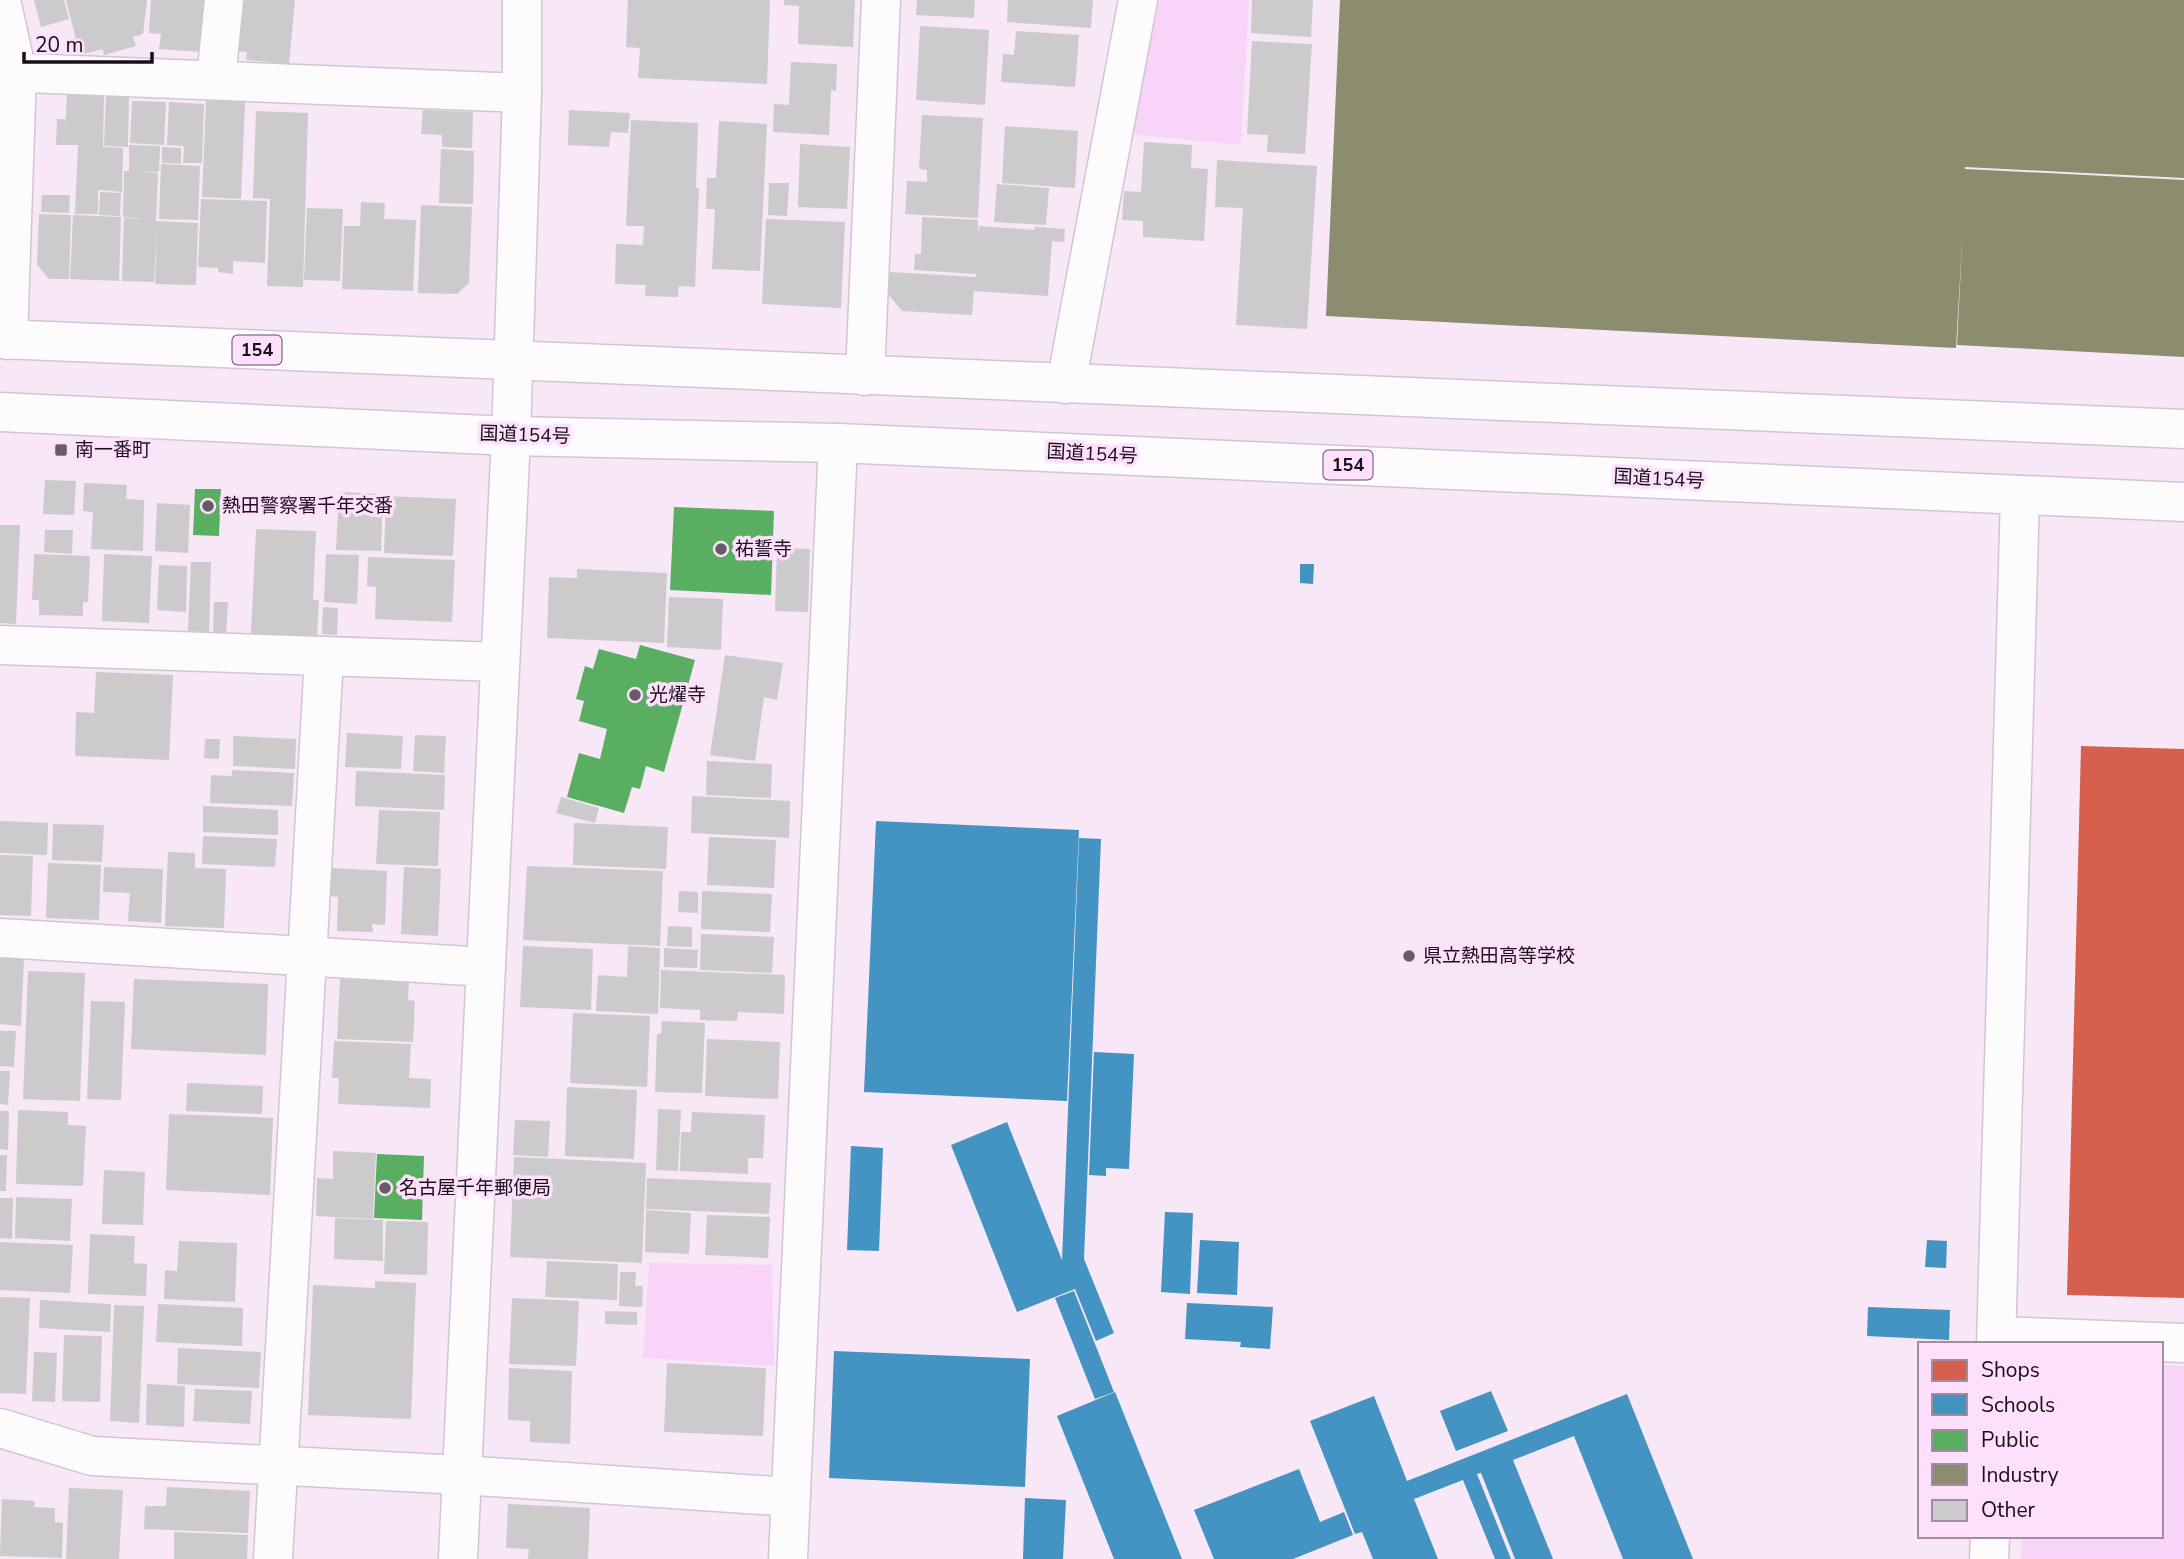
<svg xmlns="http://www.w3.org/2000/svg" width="2184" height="1559" font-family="'Nunito Sans','Noto Sans JP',sans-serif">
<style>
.green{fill:#f9d4f9}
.shops{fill:#d6604d}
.schools{fill:#4393c3}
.public{fill:#5aae61}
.industry{fill:#8c8c6e}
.building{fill:#cccacc}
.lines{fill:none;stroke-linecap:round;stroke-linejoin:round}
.minor-casing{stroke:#d2c5d2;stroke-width:41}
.tertiary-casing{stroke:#d2c5d2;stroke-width:41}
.trunk-casing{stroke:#d2c5d2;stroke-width:41}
.minor{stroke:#fefbfe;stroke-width:38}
.tertiary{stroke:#fefbfe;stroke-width:38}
.trunk{stroke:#fefbfe;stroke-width:38}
.poi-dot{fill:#675b67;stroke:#fee0fd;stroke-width:2.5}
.labels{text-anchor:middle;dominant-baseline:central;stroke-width:7;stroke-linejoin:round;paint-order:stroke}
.shield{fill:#fee0fd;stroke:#5e4e5d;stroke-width:2}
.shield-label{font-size:18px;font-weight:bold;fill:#190f19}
.street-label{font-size:19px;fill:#190f19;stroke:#fee0fd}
.poi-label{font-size:19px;fill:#190f19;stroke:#fee0fd;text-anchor:start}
</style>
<rect width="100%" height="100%" fill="#f7e7f7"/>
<path class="green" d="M1160,0H1249L1241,145L1129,134Z
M649,1263L772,1265L774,1366L643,1358Z
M2161,1365L2184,1366V1559H2021L2022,1536H2161Z"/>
<path class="shops" d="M2081,746L2184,749V1298L2067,1295Z"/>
<path class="schools" d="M1300,564H1314L1313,584L1300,583Z
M876,821L1079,830L1067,1101L864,1092Z
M1079,838L1101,839L1084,1259L1114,1333L1096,1341L1075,1289L1017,1312L951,1145L1007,1122L1062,1260Z
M1094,1052L1134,1054L1129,1169L1106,1168V1176L1089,1175Z
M851,1146L883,1148L879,1251L847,1250Z
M1165,1212L1193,1213L1190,1294L1161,1292Z
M1200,1240L1239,1242L1237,1295L1197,1293Z
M1927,1240L1947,1241L1946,1268L1925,1267Z
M1074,1291L1114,1392L1095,1399L1055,1298Z
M1187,1303L1273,1307L1270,1349L1240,1347L1241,1342L1185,1339Z
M1868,1307L1950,1310L1949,1340L1867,1336Z
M834,1351L1030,1359L1025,1487L829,1478Z
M1491,1391L1508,1431L1456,1451L1440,1411Z
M1115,1392L1182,1559H1114L1057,1416Z
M1627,1394L1693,1559H1623L1574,1436L1513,1460L1553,1559H1515L1481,1473L1477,1474L1511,1559H1495L1463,1480L1414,1499L1438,1559H1373L1362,1532L1355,1534L1310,1421L1374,1396L1407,1481Z
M1299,1469L1320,1522L1344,1512L1353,1535L1293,1559H1214L1194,1510Z
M1025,1498L1066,1500L1063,1559H1023Z"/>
<path class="public" d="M195,489H221L219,536L193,535Z
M674,507L774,511L771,595L670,590Z
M640,645L695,660L664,772L646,766L640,789L632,787L624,813L567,797L579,753L600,759L607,729L579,721L584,701L576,699L585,666L593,669L599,649L636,659Z
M377,1154L424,1156L422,1220L374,1218Z"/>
<path class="industry" d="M1340,0H2184V178L1965,167V169L2184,180V357L1957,345L1963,226L1956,348L1326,316Z"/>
<path class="building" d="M34,0H64L69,19L41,27Z
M66,0H147L143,34L133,37L136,46L104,55L103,49L80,55Z
M151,0H207L203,52L159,49L161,34L149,33Z
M241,0H295L289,64L246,60L247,52L236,51Z
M628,0H770L767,84L638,78L640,48L626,47Z
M784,0H855L853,47L798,44L799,6L784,5Z
M917,0H975L974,18L916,15Z
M1008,0H1093L1091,28L1007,22Z
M1252,0H1313L1311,37L1251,33Z
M920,26L989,30L985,105L916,100Z
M1016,31L1079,35L1075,87L1001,82L1003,54L1014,55Z
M1252,41L1312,44L1305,154L1267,152L1268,135L1247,134Z
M791,62L837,64L836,91L831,90L829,135L773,132L774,104L789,105Z
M67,92L104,93L103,147L123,148L122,192L98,190V214H75L78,145H56L57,119H65V131Z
M106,95L129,96L128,147L104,146Z
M206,100L245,102L241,199L202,197Z
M132,101L166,102L164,145L130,143Z
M169,102L204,104L202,163H183L184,146L167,145Z
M423,110L473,112L472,148L442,147V135L421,134Z
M569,110L630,113L628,133L611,132L609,147L568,145Z
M256,111L308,113L303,287L267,286L270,199L253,198Z
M922,115L983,118L978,218L905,214L907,181L927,182V170L919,169Z
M631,120L698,123L696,188H699L695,287L679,286L678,297L645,296L646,285L615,284L616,244L643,245L644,226H626Z
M719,121L767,124L760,271L712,269L715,209H706L707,178H716Z
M1005,126L1078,131L1075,188L1002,183Z
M1144,142L1192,145L1191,168L1208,169L1204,241L1143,237V221L1122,220L1124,191L1141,192Z
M800,144L850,147L847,209L798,207Z
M129,145L160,146L159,172L138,171L158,173L156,221L198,223L196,285L155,284L157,226L154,282L122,281L124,218L149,219L123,217L124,171H129Z
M162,147L181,148V164L162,163Z
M441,149L474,151L473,204L439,203Z
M1217,160L1317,166L1307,329L1236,325L1243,208L1215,207Z
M161,164L200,166L198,220L159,219Z
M769,183H789L787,216L768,215Z
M997,184L1049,188L1046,225L994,222Z
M100,192L121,193L120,216L99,215Z
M42,195H70L69,213L41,212Z
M201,199L267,201L265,263L233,261V274L218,272V268L198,267Z
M361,202L385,203L384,219L416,220L413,291L342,289L344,226H360Z
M421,205L472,207L469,283L457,294L418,293Z
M307,208L343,209L340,281L304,280Z
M39,214L71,215L69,279H49L37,265Z
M73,215L121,217L119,281L70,279Z
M922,217L978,220V235L979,226L1034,230L1035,227L1065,229L1064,242L1052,241L1048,296L974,291L972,315L902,311L888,294L890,272L976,277V274L914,270L915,254H921Z
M766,219L845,222L841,308L762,304Z
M45,480L76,481L74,515L43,514Z
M84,483L127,485L126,499L144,500L143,551L91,549L93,512L83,511Z
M339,492L383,494L381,551L336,550Z
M386,496L456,499L453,556L384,553Z
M157,503L190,505L188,553L155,551Z
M0,525H20L16,624L0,623Z
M256,529L316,531L313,600H319L317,636L251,633Z
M45,530H73L72,554L44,552Z
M777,548L810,549L808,612L775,611Z
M34,554L90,556L88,602H83V616L39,615V600H32Z
M104,554L152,556L149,623L102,621Z
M326,554L359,555L357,604L324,602Z
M368,557L455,560L452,622L375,619L376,587L367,586Z
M191,562H211L209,632L188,631Z
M159,565L187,566L186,612L157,610Z
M577,569L667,573L664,643L547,638L549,577L577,578Z
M669,597L723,599L721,650L667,647Z
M214,602H228L226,635L213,634Z
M323,607L338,608L337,635L322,634Z
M725,655L783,663L777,700L764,697L755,761L710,755Z
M96,672L173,675L169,760L75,756L76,712L94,713Z
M347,733L403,736L401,769L345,767Z
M415,735L446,736L444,773L413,771Z
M233,736L296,739L295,769L233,766Z
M205,739H220L219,759L204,758Z
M707,761L772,764L771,798L706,795Z
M232,770L294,773L292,806L210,803L211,775L232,776Z
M356,771L445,775L444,810L355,806Z
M692,796L790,801L789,838L691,833Z
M561,797L599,808L595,823L556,813Z
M203,806L278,810V835L203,832Z
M379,810L440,812L438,866L376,864Z
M0,821L48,823L47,855L0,853Z
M574,823L668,827L666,869L573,865Z
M53,824L104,825L102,862L52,860Z
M203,836L277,839L275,867L202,864Z
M709,837L776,840L774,888L707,885Z
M168,852L195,853V868L226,869L224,928L165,926Z
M0,855L33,856L31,916L0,915Z
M48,863L101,865L99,920L46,918Z
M527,866L663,871L660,946L523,940Z
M104,867L163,869L161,923L128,921L130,893L103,892Z
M404,867L441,869L438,936L401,934Z
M331,868L387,871L385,925L372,924L373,932L337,931L338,897L330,896Z
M679,891L698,892V913L678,912Z
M702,891L772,894L770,932L701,929Z
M668,926L692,927V947L667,946Z
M701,934L774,937L772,973L700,970Z
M523,946L593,949L591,1010L520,1007Z
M628,946L660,948L658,1014L596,1011L598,975L627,977Z
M664,948L698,950L697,968L664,967Z
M0,958L24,959L21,1026L0,1024Z
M661,970L785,975L784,1014L738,1012L737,1021L700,1020V1010L660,1008Z
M28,971L85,973L80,1101L23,1099Z
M134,979L268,984L266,1055L131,1049Z
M340,979L409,982L408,1000L415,1001L413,1042L337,1039Z
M91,1001L125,1002L121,1100L87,1099Z
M573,1013L650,1016L647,1087L570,1083Z
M662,1021L705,1023L702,1093L655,1092L657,1034H661Z
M0,1031H16L14,1067L0,1066Z
M707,1039L780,1042L778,1099L705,1096Z
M334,1041L411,1044L409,1078L431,1079L430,1108L338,1104L339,1078H332Z
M0,1071H10L8,1105L0,1104Z
M187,1083L263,1086L262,1114L186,1111Z
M567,1087L637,1090L634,1159L565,1156Z
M658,1109L681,1110L678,1171L656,1170Z
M18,1110L68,1112V1125L86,1126L83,1186L16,1184Z
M0,1111H9L8,1150L0,1149Z
M692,1112L765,1115L763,1158H748V1174L680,1171L681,1132H691Z
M169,1114L273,1118L270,1195L166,1190Z
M515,1120L550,1121L548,1157L513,1155Z
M333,1151L376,1153L373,1219L316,1216L317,1178L333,1179Z
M0,1155H7L6,1191H0Z
M514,1157L646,1163L642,1263L510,1257Z
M104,1170L145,1172L143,1225L102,1224Z
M647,1178L771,1183L769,1214L646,1209Z
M16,1197L72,1199L70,1241L15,1238Z
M0,1198H13L12,1239L0,1238Z
M646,1210L691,1213L689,1254L645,1252Z
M707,1215L770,1217L768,1258L705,1255Z
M335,1218L383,1220V1261L334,1259Z
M386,1221L428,1222L427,1275L384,1274Z
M90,1234L135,1236L134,1263L147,1264L146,1296L88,1294Z
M179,1241L237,1243L235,1302L164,1299L165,1270L177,1271Z
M0,1242L73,1245L70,1293L0,1290Z
M547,1261L618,1264L617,1300L545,1297Z
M620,1272H636L635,1286H643L642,1307L619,1306Z
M375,1281L416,1283L411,1419L308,1415L313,1285L375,1288Z
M0,1297L30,1298L26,1394L0,1393Z
M512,1298L579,1301L576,1366L509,1364Z
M40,1300L111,1304L110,1332L39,1328Z
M158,1304L243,1308L242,1346L156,1342Z
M114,1305L144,1306L139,1423L110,1421Z
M605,1311L637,1312V1325L605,1324Z
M64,1335L102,1336L100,1402L62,1401Z
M178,1348L261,1352L259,1388L177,1384Z
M34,1352L57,1353L55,1402L32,1401Z
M667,1363L766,1368L763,1436L664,1432Z
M509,1368L572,1371L570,1444L530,1442V1421L508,1420Z
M147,1384L185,1386L184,1427L146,1425Z
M195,1389L252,1391L250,1424L193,1421Z
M167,1487L250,1491L248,1533L144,1529L145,1506H166Z
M69,1488L123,1490L119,1559H66Z
M2,1499L35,1501L34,1507L55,1508V1522L63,1523L62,1558L0,1556Z
M508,1504L590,1508L588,1559H528L529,1549L506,1548Z
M174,1532L248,1535L247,1559H174Z"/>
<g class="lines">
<g class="minor-casing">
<path id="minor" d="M1,0L17,73L8,340
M0,72L522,93
M216,79L224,0
M865,376L881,0
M1066,384L1138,0
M0,645L500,662
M0,938L486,967
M1997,1336L2184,1343
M1996,1344L2020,495
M0,1428L92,1456L462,1475L791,1497
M273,1559L324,657
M788,1559L838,443
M1989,1559L1990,1536"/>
</g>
<g class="tertiary-casing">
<path id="tertiary" d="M458,1559L511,436L522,93V0"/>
</g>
<g class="trunk-casing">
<path id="trunk" d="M0,339L2184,429
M0,412L511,436L838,443L2184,502"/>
</g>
<use href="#minor" class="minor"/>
<use href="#tertiary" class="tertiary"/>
<use href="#trunk" class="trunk"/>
</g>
<g class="poi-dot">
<rect x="54" y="443" width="14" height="14" rx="3.5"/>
<circle cx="208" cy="506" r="7"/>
<circle cx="721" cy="549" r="7"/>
<circle cx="635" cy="695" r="7"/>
<circle cx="1409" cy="956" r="7"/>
<circle cx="385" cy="1188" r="7"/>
</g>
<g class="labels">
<g class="shield">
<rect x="232.5" y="335.5" width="49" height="29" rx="5"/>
<rect x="1323.5" y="450.5" width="49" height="29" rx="5"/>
</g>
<g class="shield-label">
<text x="257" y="350">154</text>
<text x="1348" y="465">154</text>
</g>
<g class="street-label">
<text transform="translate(525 435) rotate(2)">国道154号</text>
<text transform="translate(1092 454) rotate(3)">国道154号</text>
<text transform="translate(1659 479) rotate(3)">国道154号</text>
</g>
<g class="poi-label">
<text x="75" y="450">南一番町</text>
<text x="222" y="506">熱田警察署千年交番</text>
<text x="735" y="549">祐誓寺</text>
<text x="649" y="695">光燿寺</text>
<text x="1423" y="956">県立熱田高等学校</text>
<text x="399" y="1188">名古屋千年郵便局</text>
</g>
</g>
<rect x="1918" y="1342" width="245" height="196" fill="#fee0fd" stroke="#a28ca2" stroke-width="2"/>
<rect x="1932" y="1360" width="35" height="21" fill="#d6604d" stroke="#a28ca2" stroke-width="2"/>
<text x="1981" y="1377" font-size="21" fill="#190f19">Shops</text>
<rect x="1932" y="1394" width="35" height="21" fill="#4393c3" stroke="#a28ca2" stroke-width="2"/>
<text x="1981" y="1412" font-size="21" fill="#190f19">Schools</text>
<rect x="1932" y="1430" width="35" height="21" fill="#5aae61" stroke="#a28ca2" stroke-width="2"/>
<text x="1981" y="1447" font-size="21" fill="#190f19">Public</text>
<rect x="1932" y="1464" width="35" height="21" fill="#8c8c6e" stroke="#a28ca2" stroke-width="2"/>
<text x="1981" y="1482" font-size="21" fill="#190f19">Industry</text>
<rect x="1932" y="1500" width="35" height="21" fill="#cccacc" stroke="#a28ca2" stroke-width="2"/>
<text x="1981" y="1517" font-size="21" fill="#190f19">Other</text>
<path d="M24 52v10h128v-10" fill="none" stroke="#190f19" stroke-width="3.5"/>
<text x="35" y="52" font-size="21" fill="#190f19" stroke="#fee0fd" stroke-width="5" paint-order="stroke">20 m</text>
</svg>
